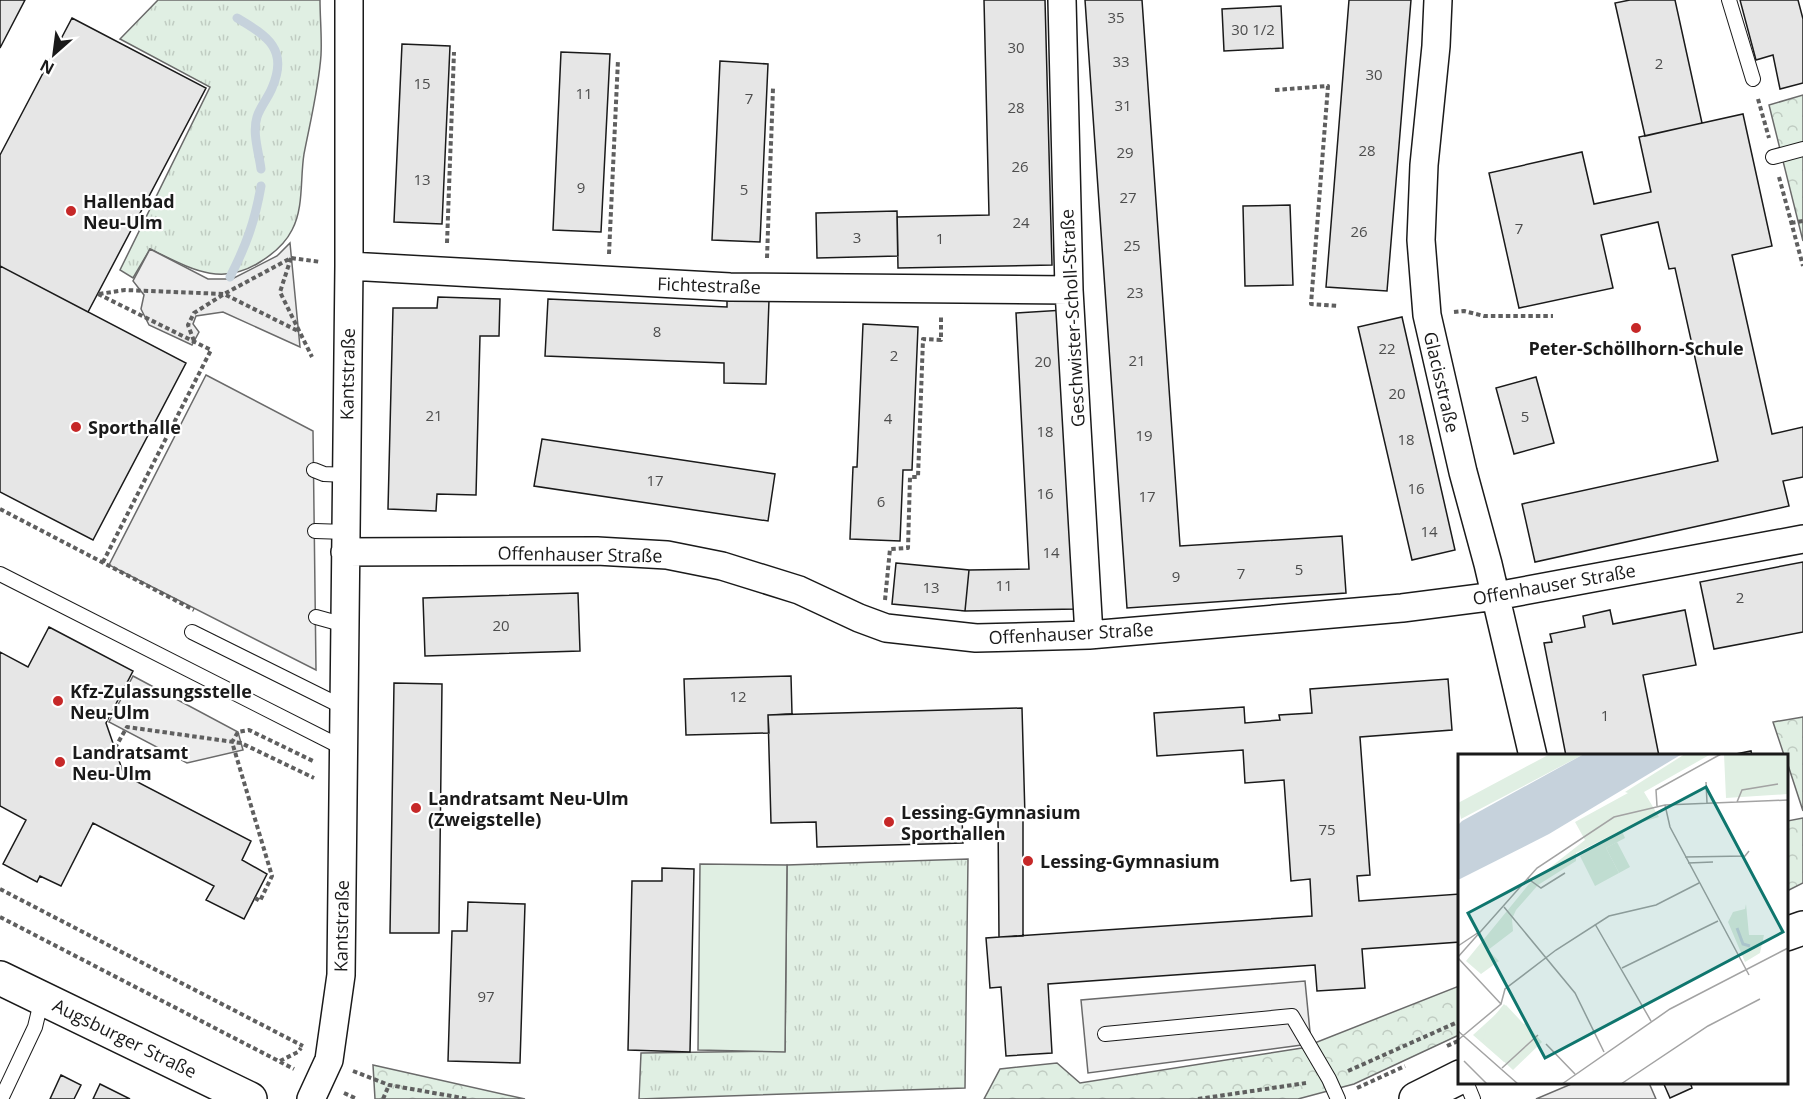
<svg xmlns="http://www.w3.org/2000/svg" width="1803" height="1099" font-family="'Open Sans',sans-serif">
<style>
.grass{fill:url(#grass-tufts);stroke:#6a6a6a;stroke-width:1.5}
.forest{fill:url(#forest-crowns);stroke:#6a6a6a;stroke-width:1.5}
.pitch{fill:#e0efe3;stroke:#6a6a6a;stroke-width:1.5}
.parking{fill:#ededed;stroke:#6a6a6a;stroke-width:1.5}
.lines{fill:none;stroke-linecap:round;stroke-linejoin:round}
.stream{stroke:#c6d2dc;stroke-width:9}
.building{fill:#e6e6e6;stroke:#1a1a1a;stroke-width:1.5}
.lane-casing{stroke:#1a1a1a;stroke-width:16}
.street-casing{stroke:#1a1a1a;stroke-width:30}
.secondary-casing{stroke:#1a1a1a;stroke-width:36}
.path{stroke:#5f5f5f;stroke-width:4;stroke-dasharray:4.5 3;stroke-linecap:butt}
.lane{stroke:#fff;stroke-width:14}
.street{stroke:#fff;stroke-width:27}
.secondary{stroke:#fff;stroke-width:33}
.poi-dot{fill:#c62828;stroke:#fff;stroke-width:2}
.labels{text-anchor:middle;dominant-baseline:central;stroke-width:4.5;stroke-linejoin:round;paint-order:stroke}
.number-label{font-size:15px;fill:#4d4d4d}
.poi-label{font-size:18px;font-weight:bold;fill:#1a1a1a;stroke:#fff;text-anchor:start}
.street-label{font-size:18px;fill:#1a1a1a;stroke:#fff}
.inset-river{fill:none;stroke:#c6d2dc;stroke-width:3}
.inset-road{fill:none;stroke:#a3a3a3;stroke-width:1.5}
.view{fill:#0f766e;fill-opacity:0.15;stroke:#0f766e;stroke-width:3}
.inset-edge{fill:none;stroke:#1a1a1a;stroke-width:3}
</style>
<defs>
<pattern id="grass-tufts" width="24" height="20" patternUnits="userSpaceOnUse" patternTransform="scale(1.5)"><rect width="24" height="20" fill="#e0efe3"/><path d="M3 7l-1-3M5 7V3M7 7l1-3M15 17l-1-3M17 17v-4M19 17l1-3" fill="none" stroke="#c0ccc2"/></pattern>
<pattern id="forest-crowns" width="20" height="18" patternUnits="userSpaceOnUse" patternTransform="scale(1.5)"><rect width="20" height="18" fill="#e0efe3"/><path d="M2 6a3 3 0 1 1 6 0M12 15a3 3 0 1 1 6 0" fill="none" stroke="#c0ccc2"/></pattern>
</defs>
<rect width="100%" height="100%" fill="#fff"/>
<path class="grass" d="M158,0H320C320,18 322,37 321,55C319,86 310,123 304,154C300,178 304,208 292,230C285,244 273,254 260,262C220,288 188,267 150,249L133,278L120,270L210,87L120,39Z
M968,859L965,1088L639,1099L641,1053L785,1051L787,865Z"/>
<path class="forest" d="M1803,95V241L1769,105Z
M1803,717V811L1787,762L1786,756L1784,755L1773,722Z
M1803,818V883L1787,891V821Z
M1459,986V1035L1354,1084L1298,1099H984L1000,1069L1057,1063L1080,1083L1302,1048Z
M373,1065L525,1099H375Z"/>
<path class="pitch" d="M700,864L787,865L785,1052L698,1050Z"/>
<path class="parking" d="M290,243L300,347L223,312L196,316L193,324L199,332L192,345L149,325L141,309L144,295L133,281L150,249L208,279H232L277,256Z
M206,375L313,431L316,670L109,565Z
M133,676L238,732L243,750L187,763L109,722Z
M1305,981L1311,1042L1302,1045L1088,1073L1081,1000Z
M1576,1082L1649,1083L1656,1099H1536Z"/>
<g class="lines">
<path class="stream" d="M237,18C267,36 289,49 272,88C268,98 260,107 257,117C252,133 259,153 261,169
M230,277C246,246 255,221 261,186"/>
</g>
<path class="building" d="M0,0H25L0,48Z
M984,0H1045L1052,265L898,268L897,217L989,215Z
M1085,0H1142L1180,546L1342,536L1346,593L1127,608Z
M1349,0H1411L1387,291L1326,287Z
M1630,0H1675L1702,123L1645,136L1615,3Z
M1740,0H1798L1803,19V83L1780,89L1773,55L1756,60Z
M1281,6L1283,48L1224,51L1222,9Z
M72,18L206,88L88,312L0,266V155Z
M402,44L450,46L442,224L394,222Z
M561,52L610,54L601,232L553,230Z
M720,61L768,64L760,242L712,240Z
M1743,114L1772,246L1732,255L1772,434L1803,427V477L1783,481L1789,506L1535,562L1522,504L1718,461L1675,268L1669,269L1658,222L1601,235L1613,288L1519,308L1489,173L1582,152L1594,204L1651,192L1639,137Z
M1290,205L1293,285L1245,286L1243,206Z
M897,211L898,256L817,258L816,213Z
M0,266L186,363L93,540L0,492Z
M438,297L500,299L499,336H480L476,495L437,494L436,511L388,509L393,308H437Z
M548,299L727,307V299L769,300L766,384L724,383V363L545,356Z
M1064,310L1078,609L965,611L969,570L1029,569L1016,313Z
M1402,317L1455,550L1412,560L1358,327Z
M863,324L918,327L912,470H903L900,541L850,539L853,467H857Z
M1536,377L1554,443L1514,454L1496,388Z
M542,439L775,474L768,521L534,486Z
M1803,562V632L1714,649L1700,582Z
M896,563L969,570L965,611L892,604Z
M578,593L580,651L425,656L423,598Z
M1610,610L1613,624L1685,610L1696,665L1643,675L1659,756H1566L1544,643L1552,642L1550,634L1585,627L1583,616Z
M49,627L133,671L106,723L124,775L251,841L242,860L267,874L244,919L206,900L214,886L93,823L61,886L40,876L37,882L3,864L26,820L0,806V652L28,667Z
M791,676L792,714L768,715L769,733L686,735L684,679Z
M1448,679L1452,730L1360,737L1370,875L1357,876L1359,901L1460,894V942L1362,949L1365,988L1317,991L1315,965L1048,984L1052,1053L1006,1056L1001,987L990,988L986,938L1312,916L1310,879L1291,881L1284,780L1245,783L1243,750L1157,756L1154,713L1244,707L1245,723L1280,720L1279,715L1312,713L1310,689Z
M394,683L442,684L439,933H390Z
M1022,708L1025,817H1023V936L999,937L998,817L962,818L963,843L817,847L816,822L771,823L768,715Z
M1751,751L1752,756H1726Z
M662,868L694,869L690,1052L628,1050L632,881H662Z
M468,902L525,904L520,1063L448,1061L452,931H467Z
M61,1075L81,1085L74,1099H50Z
M1663,1082H1690L1692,1088L1670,1098Z
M100,1084L130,1099H93Z"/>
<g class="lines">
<g class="lane-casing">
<path id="lane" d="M1729,0L1753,79
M1773,157L1803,149
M314,470L324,474L346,475
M315,531L346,532
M0,574L343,748
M316,617L345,625
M192,632L343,707
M1105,1034L1292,1016L1329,1079L1338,1099
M1466,1082L1473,1099
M1,1099L35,1027L42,998"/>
</g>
<g class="street-casing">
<path id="street" d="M1062,0L1069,290L1089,635
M1438,0L1436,46L1424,165L1421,240L1427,315L1463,472L1488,564L1533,756
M349,266L730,287L1069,290
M345,552L597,551L667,555L722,566L799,590L859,618L886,628L976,638L1089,635L1402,608L1496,596L1803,539
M311,1099L329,1060L341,975L349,266V0"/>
</g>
<g class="secondary-casing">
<path id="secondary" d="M1786,934L1803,928
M0,978L250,1099
M1416,1099L1460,1077"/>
</g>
<path class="path" d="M1275,90L1328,86L1311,304L1338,306
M1758,99L1769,138
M1779,177L1803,266
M1791,223L1803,221
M447,243L454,52
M609,254L618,60
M291,258L280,292L312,357
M767,258L773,88
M98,294L211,350L102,564
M99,294L125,290L224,294L298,331
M1454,312L1464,311L1484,316H1553
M194,341L188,325L194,313L224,294L291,258L321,262
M0,509L194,610
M885,600L890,549L908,548L910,477H918L923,339L941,340V317
M115,748L127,727L241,743L314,778
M0,889L303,1046
M255,898L260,901L272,876L232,742L238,732L249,730L315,762
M0,917L294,1069
M1447,1046L1460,1040
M280,1061L298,1052L301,1048
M353,1071L389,1085L468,1099
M1348,1071L1460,1021
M1357,1088L1405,1066
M344,1093L357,1099
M383,1099L389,1085
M1198,1099L1306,1083"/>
<use href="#lane" class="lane"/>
<use href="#street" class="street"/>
<use href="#secondary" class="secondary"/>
</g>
<g class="poi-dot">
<circle cx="71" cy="211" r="6"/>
<circle cx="1636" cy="328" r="6"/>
<circle cx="76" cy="427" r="6"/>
<circle cx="58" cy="701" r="6"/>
<circle cx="60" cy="762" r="6"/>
<circle cx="416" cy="808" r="6"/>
<circle cx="889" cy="822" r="6"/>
<circle cx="1028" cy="861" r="6"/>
</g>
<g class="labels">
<g class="number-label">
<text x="1116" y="17">35</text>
<text x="1253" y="29">30 1/2</text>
<text x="1016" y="47">30</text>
<text x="1121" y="61">33</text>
<text x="1659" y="63">2</text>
<text x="1374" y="74">30</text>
<text x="422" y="83">15</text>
<text x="584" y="93">11</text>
<text x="749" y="98">7</text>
<text x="1123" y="105">31</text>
<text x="1016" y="107">28</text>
<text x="1367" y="150">28</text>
<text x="1125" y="152">29</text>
<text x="1020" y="166">26</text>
<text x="422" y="179">13</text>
<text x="581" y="187">9</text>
<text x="744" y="189">5</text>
<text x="1128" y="197">27</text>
<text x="1021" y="222">24</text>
<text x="1519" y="228">7</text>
<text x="1359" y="231">26</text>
<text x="857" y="237">3</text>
<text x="940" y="238">1</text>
<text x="1132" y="245">25</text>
<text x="1135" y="292">23</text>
<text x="657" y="331">8</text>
<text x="1387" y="348">22</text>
<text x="894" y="355">2</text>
<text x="1137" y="360">21</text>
<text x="1043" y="361">20</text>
<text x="1397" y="393">20</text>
<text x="434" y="415">21</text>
<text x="1525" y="416">5</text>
<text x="888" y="418">4</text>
<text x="1045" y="431">18</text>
<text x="1144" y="435">19</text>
<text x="1406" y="439">18</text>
<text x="655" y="480">17</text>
<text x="1416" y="488">16</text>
<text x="1045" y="493">16</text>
<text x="1147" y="496">17</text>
<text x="881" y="501">6</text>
<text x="1429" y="531">14</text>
<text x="1051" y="552">14</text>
<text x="1299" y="569">5</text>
<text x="1241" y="573">7</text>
<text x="1176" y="576">9</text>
<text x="1004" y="585">11</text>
<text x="931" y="587">13</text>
<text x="1740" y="597">2</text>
<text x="501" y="625">20</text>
<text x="738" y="696">12</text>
<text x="1605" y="715">1</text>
<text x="1327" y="829">75</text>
<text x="486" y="996">97</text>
</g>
<g class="poi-label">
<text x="83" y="201">Hallenbad<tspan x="83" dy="21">Neu-Ulm</tspan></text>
<text x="1636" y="348" text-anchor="middle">Peter-Schöllhorn-Schule</text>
<text x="88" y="427">Sporthalle</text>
<text x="70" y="691">Kfz-Zulassungsstelle<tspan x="70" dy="21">Neu-Ulm</tspan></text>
<text x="72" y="752">Landratsamt<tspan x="72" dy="21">Neu-Ulm</tspan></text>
<text x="428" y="798">Landratsamt Neu-Ulm<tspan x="428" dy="21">(Zweigstelle)</tspan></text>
<text x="901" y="812">Lessing-Gymnasium<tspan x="901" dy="21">Sporthallen</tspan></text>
<text x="1040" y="861">Lessing-Gymnasium</text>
</g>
<g class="street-label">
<text transform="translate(709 285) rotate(2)">Fichtestraße</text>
<text transform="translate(1072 318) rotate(-93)">Geschwister-Scholl-Straße</text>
<text transform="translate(347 374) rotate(-89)">Kantstraße</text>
<text transform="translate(1442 382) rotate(77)">Glacisstraße</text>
<text transform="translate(580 554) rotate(1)">Offenhauser Straße</text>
<text transform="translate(1554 584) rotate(-10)">Offenhauser Straße</text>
<text transform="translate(1071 633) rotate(-3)">Offenhauser Straße</text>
<text transform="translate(341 926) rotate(-89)">Kantstraße</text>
<text transform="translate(125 1038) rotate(26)">Augsburger Straße</text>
</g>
</g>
<g transform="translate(1458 754)">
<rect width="330" height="330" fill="#fff"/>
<path d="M92,0H126L3,65L0,49ZM164,77L167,84L148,94L161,119L137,132L122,102ZM288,150L291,181H306L302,199L287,208L270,168L275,158L287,155ZM48,251L76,281L46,308L15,281Z" fill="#e0efe3"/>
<path d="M227,0H253L186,38L201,63L174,71L118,99V107L80,131L58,156L54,165L55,177L30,196L41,207L23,220L8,207L71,130L127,86L117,68L170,39L167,38ZM266,0H330V40L268,44ZM46,250L54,259L48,258L39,272L52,283L67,269L84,288L55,316L25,288L29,271Z" fill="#e0efe3"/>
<path d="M159,88L172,113L161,119L148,94Z" fill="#e0efe3"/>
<path d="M126,0H224L91,80L0,126V71L4,67Z" fill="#c6d2dc"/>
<path class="inset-river" d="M279,174L285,190L292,192"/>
<path class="inset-road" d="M248,28L249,49M279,48L284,36L320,30M207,51L212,73L291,221M199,52L198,36L263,0M227,103L287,102L291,97M230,109L255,108M69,124L83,134L107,119M46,153L117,239L146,298M137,170L193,267M0,192L21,178M0,203L79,114L156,63L207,51L330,46M0,204L43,250M164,214L260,167M0,277L60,330M0,286L43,250L47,235L98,196L151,162L198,151L241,129M88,290L117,320M6,307L29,330M44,314L80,281M104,330L212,255L330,194M163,330L250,272L302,245"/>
<path class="view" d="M248,33L325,178L87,304L10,159Z"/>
<rect width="330" height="330" class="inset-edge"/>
</g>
<g transform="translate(54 54) rotate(208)" stroke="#ffffff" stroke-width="4.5" paint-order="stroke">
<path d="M0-4.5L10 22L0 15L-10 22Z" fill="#1a1a1a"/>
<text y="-9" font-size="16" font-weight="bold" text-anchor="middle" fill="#1a1a1a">N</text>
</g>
</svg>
